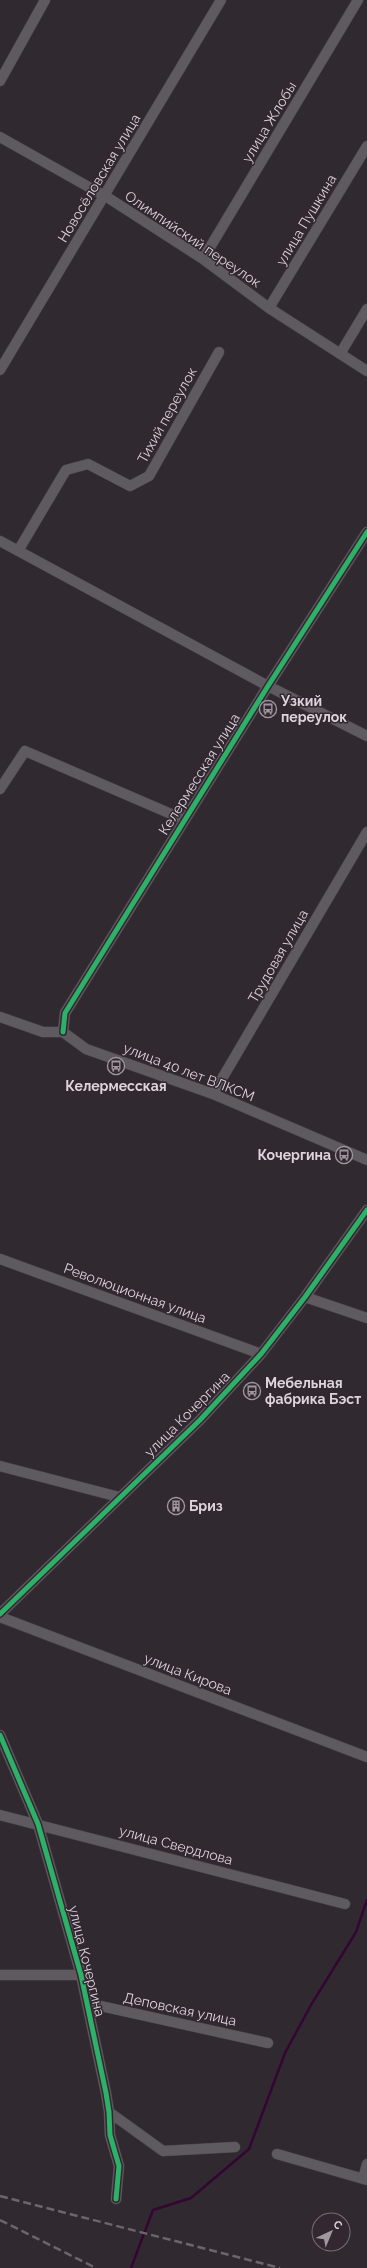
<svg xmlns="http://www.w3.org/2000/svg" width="367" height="2268" font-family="Raleway,sans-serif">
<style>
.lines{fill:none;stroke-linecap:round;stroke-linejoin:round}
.stream{stroke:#340633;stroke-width:2.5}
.minor-casing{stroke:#4b464b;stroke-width:11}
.minor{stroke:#5f5a5f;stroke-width:10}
.rail{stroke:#6a666a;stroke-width:2.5;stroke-dasharray:8 4;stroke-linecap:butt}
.cycleway-casing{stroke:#332732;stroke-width:8}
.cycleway{stroke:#2db169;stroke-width:5}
.labels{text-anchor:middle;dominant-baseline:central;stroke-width:3;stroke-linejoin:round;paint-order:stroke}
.street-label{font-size:14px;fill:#dcd4db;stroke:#332732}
.poi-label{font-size:14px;font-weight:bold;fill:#dcd4db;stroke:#332732;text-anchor:start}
</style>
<rect width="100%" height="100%" fill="#302a30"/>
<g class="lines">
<path class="stream" d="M131,2268L153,2210L191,2198L249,2149L285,2053L311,2005L356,1932L367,1900"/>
<g class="minor-casing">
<path id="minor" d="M0,81L45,0
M0,137L110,199L203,259L269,308L367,371
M203,259L358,0
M269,308L367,146
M340,354L367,309
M0,370L221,0
M0,541L268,686L367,736
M18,551L66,470L88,464L130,486L149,476L219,352
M0,789L25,751L185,820
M0,1017L43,1032H63L86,1049L213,1094L367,1160
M63,1032L65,1013L268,686L367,532
M213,1094L367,832
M0,1259L261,1354
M305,1297L367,1318
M0,1466L119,1497
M0,1614L200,1420L261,1354L305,1297L367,1210
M0,1617L367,1757
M0,1735L38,1824L81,1975L106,2093L109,2112L110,2135L119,2166L116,2199
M0,1815L345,1904
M0,1975H81
M87,2003L268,2043
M109,2112L163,2151L235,2147
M277,2154L367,2180
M363,2179L367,2164"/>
</g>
<use href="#minor" class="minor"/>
<path class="rail" d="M0,2196L280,2268
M0,2220L96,2268"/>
<g class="cycleway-casing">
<path id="cycleway" d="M63,1032L65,1013L268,686L367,532
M0,1614L200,1420L261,1354L305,1297L367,1210
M0,1735L38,1824L81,1975L106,2093L109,2112L110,2135L119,2166L116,2199"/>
</g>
<use href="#cycleway" class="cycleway"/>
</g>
<defs>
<g id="bus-ring" transform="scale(0.9)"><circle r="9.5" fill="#332732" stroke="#a0989f" stroke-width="1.5"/><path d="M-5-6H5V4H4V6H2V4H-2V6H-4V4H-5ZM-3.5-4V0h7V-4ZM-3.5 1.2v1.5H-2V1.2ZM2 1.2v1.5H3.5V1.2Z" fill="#a0989f"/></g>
<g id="building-ring" transform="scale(0.9)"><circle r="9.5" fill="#332732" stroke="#a0989f" stroke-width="1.5"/><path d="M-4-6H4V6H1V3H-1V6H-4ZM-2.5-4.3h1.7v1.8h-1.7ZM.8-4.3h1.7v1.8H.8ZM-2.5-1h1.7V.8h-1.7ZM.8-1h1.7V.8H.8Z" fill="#a0989f"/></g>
</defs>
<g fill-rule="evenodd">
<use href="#bus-ring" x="268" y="709"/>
<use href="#bus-ring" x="116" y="1066"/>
<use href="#bus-ring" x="344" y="1155"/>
<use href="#bus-ring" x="252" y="1391"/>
<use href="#building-ring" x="176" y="1506"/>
</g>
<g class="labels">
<g class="street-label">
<text transform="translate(269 122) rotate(-59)">улица Жлобы</text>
<text transform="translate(99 178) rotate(-59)">Новосёловская улица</text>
<text transform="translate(306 220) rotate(-59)">улица Пушкина</text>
<text transform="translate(193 239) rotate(34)">Олимпийский переулок</text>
<text transform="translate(167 415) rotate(-61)">Тихий переулок</text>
<text transform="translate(199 774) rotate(-58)">Келермесская улица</text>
<text transform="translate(278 956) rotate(-60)">Трудовая улица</text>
<text transform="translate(189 1072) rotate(21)">улица 40 лет ВЛКСМ</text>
<text transform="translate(135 1293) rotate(20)">Революционная улица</text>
<text transform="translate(187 1414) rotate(-45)">улица Кочергина</text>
<text transform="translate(188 1674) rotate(21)">улица Кирова</text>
<text transform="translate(176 1845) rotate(15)">улица Свердлова</text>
<text transform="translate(87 1961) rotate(76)">улица Кочергина</text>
<text transform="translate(180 2009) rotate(12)">Деповская улица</text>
</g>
<g class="poi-label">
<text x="281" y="701">Узкий<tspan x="281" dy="16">переулок</tspan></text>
<text x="116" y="1086" text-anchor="middle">Келермесская</text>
<text x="331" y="1155" text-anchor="end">Кочергина</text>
<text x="265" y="1383">Мебельная<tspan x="265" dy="16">фабрика Бэст</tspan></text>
<text x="189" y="1506">Бриз</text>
</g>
</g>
<g transform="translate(331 2232) rotate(44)"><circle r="19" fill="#332732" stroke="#776c76"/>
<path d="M0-3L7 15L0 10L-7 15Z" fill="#a0989f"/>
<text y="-6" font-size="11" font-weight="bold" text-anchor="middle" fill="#dcd4db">С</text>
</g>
</svg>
